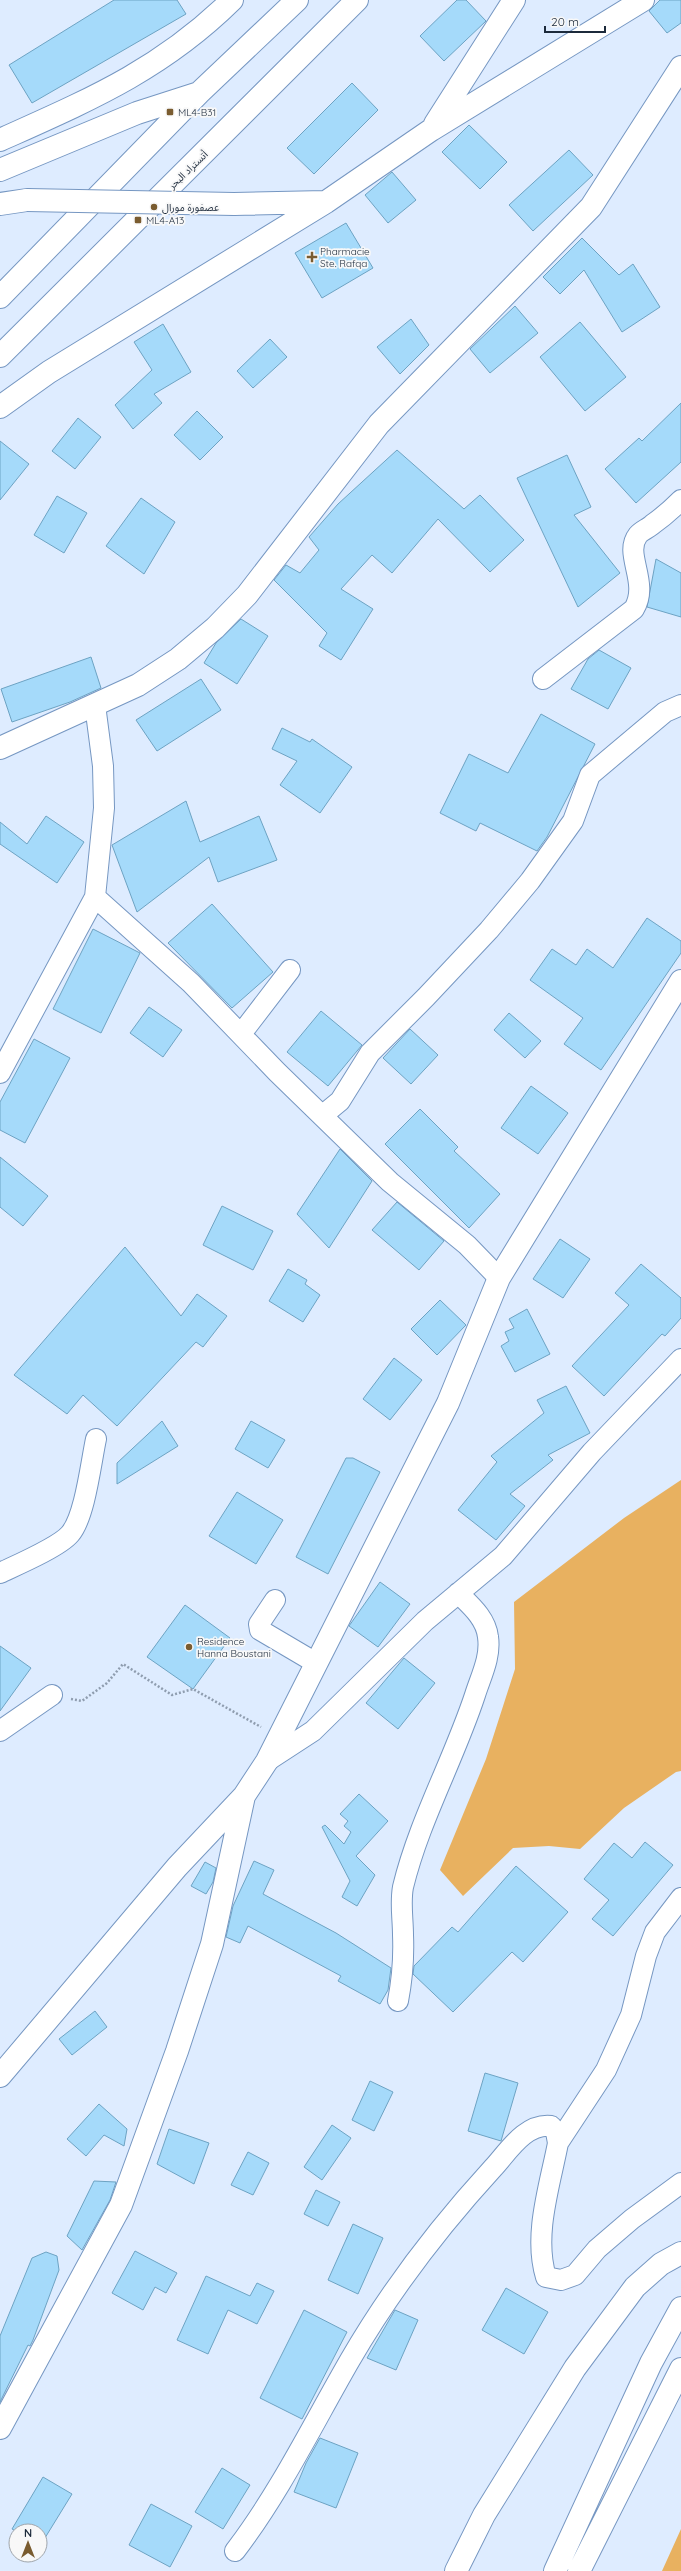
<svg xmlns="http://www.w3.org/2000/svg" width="681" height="2571" font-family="Quicksand,'Noto Sans Arabic',sans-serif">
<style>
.forest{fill:#e8b160}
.building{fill:#a5dafa;stroke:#6da3c3}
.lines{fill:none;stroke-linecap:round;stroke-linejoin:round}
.street-casing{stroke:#7697c2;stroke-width:22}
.secondary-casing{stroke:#7697c2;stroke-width:24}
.highway-casing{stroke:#7697c2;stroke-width:24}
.path{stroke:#8f9daf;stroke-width:2.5;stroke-dasharray:2 2;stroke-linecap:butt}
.street{stroke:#fff;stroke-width:20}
.secondary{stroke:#fff;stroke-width:22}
.highway{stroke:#fff;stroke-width:22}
.secondary-bridge-casing{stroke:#7697c2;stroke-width:24;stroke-linecap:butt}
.secondary-bridge{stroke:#fff;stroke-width:22}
.poi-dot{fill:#7a5c30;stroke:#f8f8f8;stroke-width:1.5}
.labels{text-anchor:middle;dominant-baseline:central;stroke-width:3.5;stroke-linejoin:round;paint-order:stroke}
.poi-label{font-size:10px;fill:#1c2a3b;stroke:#f8f8f8;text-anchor:start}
.street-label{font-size:10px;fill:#1c2a3b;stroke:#f8f8f8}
</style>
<rect width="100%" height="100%" fill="#deecff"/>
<path class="forest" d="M681,1480V1771L676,1772L624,1808L580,1849L549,1846L513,1848L463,1896L440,1870L486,1759L515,1669L514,1602L624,1518Z
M681,2529V2571H662Z"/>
<path class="building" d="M114,0H177L186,14L32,103L9,65Z
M457,0H466L486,21L444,61L420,36Z
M660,0H681V23L667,33L649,11Z
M352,83L378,110L314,174L287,148Z
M469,125L507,162L480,189L442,152Z
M569,150L593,175L533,231L509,205Z
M392,172L416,200L388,223L365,195Z
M346,223L373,268L322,298L295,253Z
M582,238L619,275L633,264L660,307L622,332L584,270L560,294L543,277Z
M515,306L538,333L490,373L470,349Z
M411,319L429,345L400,374L377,347Z
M580,322L626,377L585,411L540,357Z
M163,324L191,372L154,394L162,403L133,429L115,405L152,370L134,342Z
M270,339L287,357L253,388L237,371Z
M681,403V462L636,503L605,469L639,438L642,441Z
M197,411L223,437L200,460L174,435Z
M78,418L101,437L75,469L52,451Z
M0,441L29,464L0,500Z
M397,450L464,509L480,495L524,540L490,572L438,519L392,573L372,555L341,589L373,609L341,660L319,646L327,633L274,580L286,565L300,573L319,550L309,537L338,504Z
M567,455L591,507L574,515L620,573L578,607L517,478Z
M57,496L87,513L64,553L34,535Z
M141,498L175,522L144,574L106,546Z
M656,559L681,573V617L647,607Z
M241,619L268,636L237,684L204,663L216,643Z
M599,650L631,668L608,709L571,689L588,659Z
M91,657L101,688L70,702L12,722L1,689Z
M201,679L221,710L157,751L136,720Z
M541,714L595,744L547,837L537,851L480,823L476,831L440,813L469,754L508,773Z
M282,728L310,742L312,739L352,767L320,813L280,785L297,761L272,749Z
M186,801L200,842L259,816L277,860L218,882L209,857L137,912L112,845Z
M46,816L84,842L57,883L0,844V822L27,844Z
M212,904L273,972L232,1008L168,943Z
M647,918L681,941V953L601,1070L564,1044L583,1018L530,980L552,949L576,965L587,949L613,968Z
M93,929L140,953L101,1033L53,1009Z
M149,1007L182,1030L163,1057L130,1033Z
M321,1011L362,1045L328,1086L287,1052Z
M509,1013L541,1041L525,1058L494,1030Z
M410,1029L438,1055L411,1084L383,1058Z
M34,1039L70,1058L25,1143L0,1130V1102Z
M531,1086L568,1113L538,1154L501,1128Z
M420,1109L458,1147L454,1151L500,1194L469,1228L385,1144Z
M340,1149L372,1181L329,1248L297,1214Z
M0,1157L48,1196L23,1226L0,1207Z
M397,1202L444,1241L419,1270L372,1230Z
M222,1206L273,1231L253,1270L203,1245Z
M560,1239L590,1259L563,1298L533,1279Z
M125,1247L181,1316L197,1294L227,1316L203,1347L196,1342L117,1426L83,1395L67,1414L14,1375Z
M641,1264L681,1298V1318L665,1336L662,1334L604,1396L572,1366L629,1305L615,1293Z
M288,1269L307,1280L305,1284L320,1295L303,1322L269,1301Z
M440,1300L466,1325L437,1355L411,1329Z
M527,1309L550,1354L515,1372L501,1346L509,1341L505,1332L514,1328L509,1319Z
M394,1358L422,1380L390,1420L363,1399Z
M566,1386L590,1433L548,1455L553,1460L510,1494L525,1506L496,1540L458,1510L497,1462L491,1456L544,1413L537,1400Z
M162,1421L178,1446L117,1484V1463Z
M251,1421L285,1440L268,1468L235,1449Z
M346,1458H353L380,1472L328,1574L296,1557Z
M237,1492L283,1520L256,1564L209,1536Z
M380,1582L410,1604L378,1647L349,1626Z
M185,1605L230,1638L193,1689L147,1657Z
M0,1646L31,1668L0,1711Z
M404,1658L435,1683L398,1729L366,1703Z
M359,1794L388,1821L356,1856L375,1875L357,1906L342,1897L350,1881L322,1827L325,1825L344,1844L351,1832L344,1826L348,1821L340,1814Z
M645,1842L673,1865L613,1936L592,1919L609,1900L584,1879L614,1843L632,1858Z
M254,1861L274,1870L263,1894L336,1933L391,1968L388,1990L380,2004L338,1981L341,1976L248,1926L240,1943L226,1937L233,1906Z
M205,1862L216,1868L213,1882L206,1894L191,1886Z
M516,1866L568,1912L523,1962L512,1952L453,2012L413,1974L414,1966L452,1927L458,1932Z
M95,2011L107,2027L72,2055L59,2039Z
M485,2073L518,2083L501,2141L468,2131Z
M370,2081L393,2092L374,2131L352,2120Z
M99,2104L127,2129L124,2146L104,2135L86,2156L67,2139Z
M332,2125L351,2138L322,2180L304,2167Z
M169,2129L209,2143L194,2184L157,2164Z
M248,2152L269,2163L253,2195L231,2185Z
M94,2181L116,2182L110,2200L82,2250L67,2236Z
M316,2190L340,2202L328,2226L304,2214Z
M353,2224L383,2238L358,2294L328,2280Z
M135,2251L177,2273L166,2293L155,2287L143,2310L112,2293Z
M46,2252L57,2256L59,2270L33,2340L30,2346L28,2345L0,2402V2336L32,2258Z
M206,2276L250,2296L257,2283L274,2291L257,2324L228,2310L208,2354L177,2340Z
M506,2288L548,2312L524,2354L482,2330Z
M304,2310L347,2332L302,2419L260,2398Z
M395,2310L418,2320L396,2370L367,2358Z
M320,2438L358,2453L336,2508L294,2492L306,2463Z
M222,2468L250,2485L223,2529L195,2512Z
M43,2477L72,2494L40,2546V2531H16L12,2529Z
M151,2504L192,2526L170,2567L129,2545Z"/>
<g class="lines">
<g class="street-casing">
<path id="street" d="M543,679L634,609C650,582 623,554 638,535C641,531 649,528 653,524C663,517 672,509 681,500
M95,897L191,983L277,1072L390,1182L467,1245L499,1278
M241,1034L290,970
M0,1073L95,897L104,808L103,766L95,705
M323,1115L340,1101L370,1053L426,997L489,930L530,881L573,821L590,775L665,712L681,705
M0,1573C17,1565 59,1547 70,1534C85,1517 91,1462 96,1439
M275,1600L259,1624L260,1630L316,1663
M0,1731L52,1695
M267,1761L313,1731L425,1621L503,1556L592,1452L681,1359
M398,2001C402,1980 404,1958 403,1935C403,1919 400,1903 403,1887C419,1821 454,1759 475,1695C481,1676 491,1657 488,1637C486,1618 470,1605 458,1593
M558,2143L606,2070L631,2015L646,1956L655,1932L681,1898
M235,2551C280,2492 313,2424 350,2360C390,2291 439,2227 493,2168C508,2152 525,2123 551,2126L556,2132L558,2143C550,2185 533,2235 546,2277L561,2280L575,2275L597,2249L632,2219L681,2183"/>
</g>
<g class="secondary-casing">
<path id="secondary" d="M435,124L514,0
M0,140C89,100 161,70 232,0
M0,204L27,200
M234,204L325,202
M0,407L49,372L326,202L431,130L643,0
M0,748L138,685L178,659L215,628L247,595L379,424L591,207L681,67
M0,2076L177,1867L244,1796L267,1761L448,1403L499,1278L681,981
M0,2428L121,2205L177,2051L212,1944L244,1796
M456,2571L484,2515L575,2368L635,2287L661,2264L681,2253
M555,2571L651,2363L681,2308
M579,2571L681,2369"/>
</g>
<g class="highway-casing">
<path id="highway" d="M0,170L137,113L196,94
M0,297L199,93L297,0
M0,356L357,0"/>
</g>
<path class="path" d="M71,1699L82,1701L107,1683L123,1664L172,1695L193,1689L261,1727"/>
<use href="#street" class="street"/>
<use href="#secondary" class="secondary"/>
<use href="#highway" class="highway"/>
<g class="secondary-bridge-casing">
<path id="secondary-bridge" d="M27,200L234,204"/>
</g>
<use href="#secondary-bridge" class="secondary-bridge"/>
</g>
<g class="poi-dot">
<rect x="166" y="108" width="8" height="8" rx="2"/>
<circle cx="154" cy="207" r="4"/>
<rect x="134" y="216" width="8" height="8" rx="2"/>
<path d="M310 251h4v4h4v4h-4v4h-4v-4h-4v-4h4z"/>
<circle cx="189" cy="1647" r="4"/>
</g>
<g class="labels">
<g class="poi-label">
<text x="178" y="112">ML4-B31</text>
<text x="162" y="207">عصفورة مورال</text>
<text x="146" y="220">ML4-A13</text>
<text x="320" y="251">Pharmacie<tspan x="320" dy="12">Ste. Rafqa</tspan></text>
<text x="197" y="1641">Residence<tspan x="197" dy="12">Hanna Boustani</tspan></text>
</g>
<g class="street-label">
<text transform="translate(188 170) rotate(-44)">أتستراد البحر</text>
</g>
</g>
<g transform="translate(28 2543)"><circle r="19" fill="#f8f8f8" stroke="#a0a6ac"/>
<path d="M0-3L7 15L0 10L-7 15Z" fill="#7a5c30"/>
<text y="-6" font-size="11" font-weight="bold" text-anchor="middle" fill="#1c2a3b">N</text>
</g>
<path d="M545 26v6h60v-6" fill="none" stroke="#1c2a3b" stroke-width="2"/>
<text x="551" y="26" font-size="12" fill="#1c2a3b" stroke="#f8f8f8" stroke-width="3" paint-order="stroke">20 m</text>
</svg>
